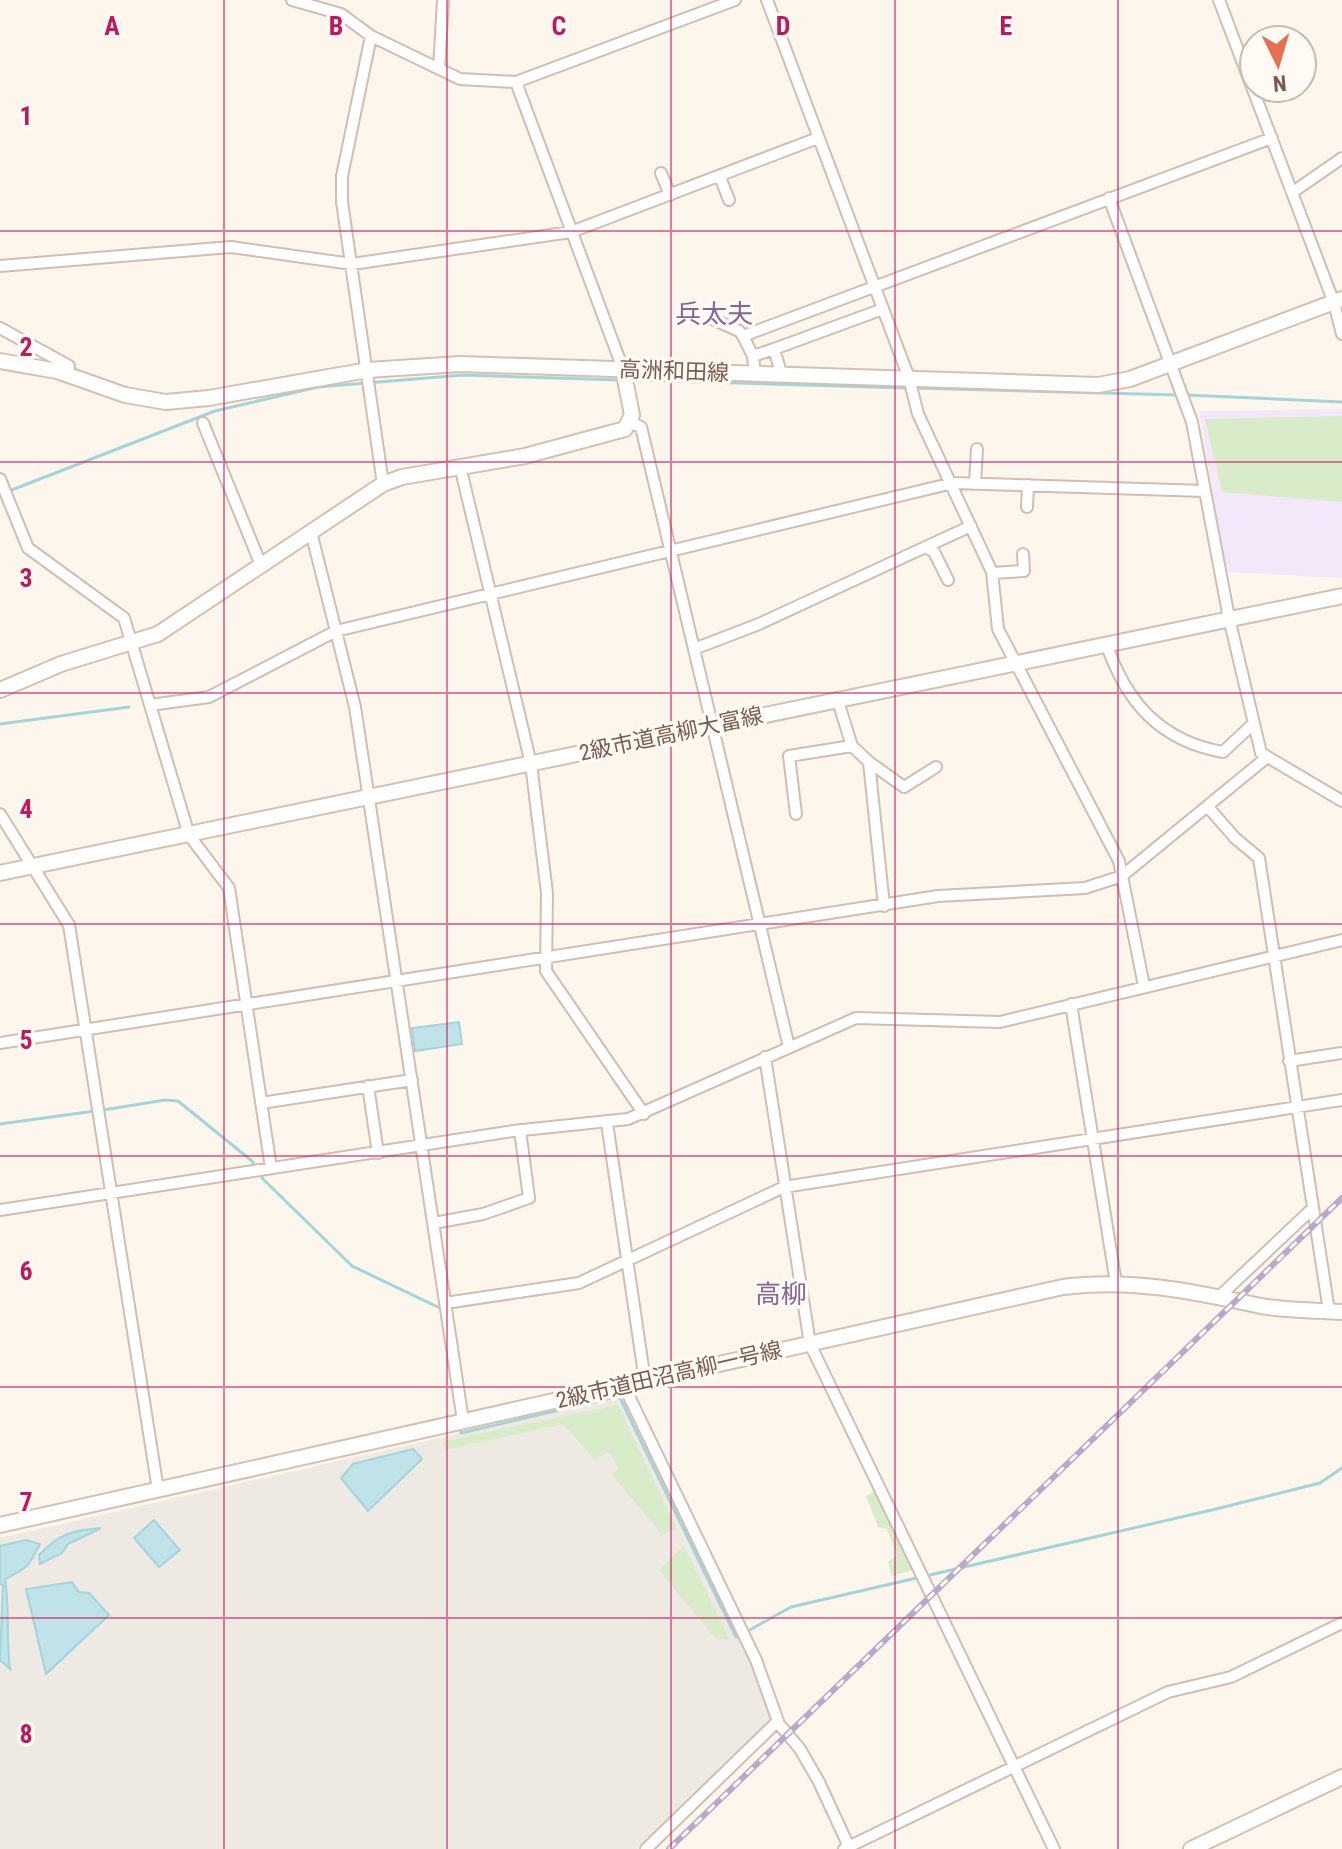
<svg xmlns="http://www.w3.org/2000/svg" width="1342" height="1849" font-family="'Roboto Condensed','Noto Sans JP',sans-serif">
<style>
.industrial{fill:#efe9e4}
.education{fill:#f3e8fa}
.green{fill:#d8ecc9}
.water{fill:#bfe3e8;stroke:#a5d3da;stroke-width:2}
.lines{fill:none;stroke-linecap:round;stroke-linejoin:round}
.stream{stroke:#a5d3da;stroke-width:3}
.street-casing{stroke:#d1beb0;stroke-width:14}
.secondary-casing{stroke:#d6c0b0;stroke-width:18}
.street{stroke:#fff;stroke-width:10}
.secondary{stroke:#fff;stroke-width:14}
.rail-casing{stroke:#b9a8c9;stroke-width:6}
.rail{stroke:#fffaf3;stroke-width:3;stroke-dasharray:9;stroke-linecap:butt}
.grid{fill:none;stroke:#c2185b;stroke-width:2;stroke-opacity:0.55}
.labels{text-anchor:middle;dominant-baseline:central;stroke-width:7;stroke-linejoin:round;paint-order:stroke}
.street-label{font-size:22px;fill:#7a5c4d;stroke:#fffaf3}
.quarter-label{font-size:26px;fill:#846695;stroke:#fffaf3}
.grid-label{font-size:26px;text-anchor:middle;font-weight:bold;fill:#c2185b;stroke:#fffaf3;stroke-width:7;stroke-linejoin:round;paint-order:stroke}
</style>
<rect width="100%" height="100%" fill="#fdf6ec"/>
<path class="industrial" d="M628,1395L778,1721L637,1849H0V1538Z"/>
<path class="education" d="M1342,409V578L1226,572L1199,411Z"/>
<path class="green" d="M1342,416V502L1222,492L1205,419Z
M618,1405L677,1529L662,1535L612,1475L619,1469L610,1452L594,1459L563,1424L446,1450L443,1441Z
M877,1490L913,1570L892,1576L888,1562L897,1556L887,1529L878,1527L866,1496Z
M684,1545V1546L730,1640L714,1637L659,1570Z"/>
<path class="water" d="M459,1022L462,1044L415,1051L412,1028Z
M413,1449L422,1459L368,1511L341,1478L353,1464Z
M154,1520L180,1550L159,1567L134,1538Z
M101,1528L68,1544L62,1553L40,1564L39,1555C58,1534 73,1530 101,1528Z
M26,1540L40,1544C28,1566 30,1567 5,1579C10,1609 6,1638 10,1669L0,1660L3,1585L0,1584V1546Z
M72,1582L79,1592L89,1593L109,1615L46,1674L26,1589Z"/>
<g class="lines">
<path class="stream" d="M630,380L907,388
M914,388L1178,395
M1186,395L1342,402
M9,491L215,411L318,387L463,375L619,380
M0,724L129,707
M103,1110L165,1100L178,1101L252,1161L263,1179L352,1266L442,1309
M0,1124L95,1111
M1004,1158L1281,1115
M449,1308L580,1287
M460,1428L461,1433L619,1396L736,1637L740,1635
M746,1632L791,1607L1216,1509L1320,1483L1342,1468"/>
<g class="street-casing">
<path id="street" d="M292,0L341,14L371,36L460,79L516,82L735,0
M767,0L909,378L918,414L992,572L998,629L1119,861L1144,986
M1219,0L1334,303L1342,334
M371,36L342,176V202L383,484
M439,69L443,0
M516,82L623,369
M661,173L670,195
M720,177L729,200
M1293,192L1342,158
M1109,198L1192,422L1229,618L1261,753L1342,801
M0,266L231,247L352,264L571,232L818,138
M697,312L739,331L743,336
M0,328L69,366V374
M774,349L883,309
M753,356L743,336L1272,138
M755,375L753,356L774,349L782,376
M203,423L261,565
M631,423L641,427L789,1047
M460,466L531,764L547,893L546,971L644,1114
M0,479L28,548L124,618L189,835L229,888L271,1168
M975,484L977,449
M1027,507L1028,485
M311,532L355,707L463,1421
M926,547L934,552L948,580
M992,573L1024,571L1023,554
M1106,643C1126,702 1160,741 1223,752L1254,723
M694,649L759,624L971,526
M837,698L852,746L869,762L884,906
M150,705L209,697L336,631L953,483L1205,491
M869,762L904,787L936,767
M1208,807L1235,838L1259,858L1329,1311
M0,814L69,925L158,1490
M796,814L789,756L852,746
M1071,1004L1116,1283
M0,1043L938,896L1085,888L1122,876L1266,758
M765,1057L810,1344L1054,1849
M1289,1061L1342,1053
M368,1086L378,1153
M261,1103L412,1080
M607,1123L645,1381
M0,1210L513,1131L628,1119L856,1018L1000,1022L1342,940
M434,1223L483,1214L529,1198L520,1130
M1221,1295L1313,1208
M445,1303L579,1283L784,1187L1342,1100
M624,1386L756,1660L779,1724L800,1749L819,1782L850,1849
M646,1849L778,1721
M844,1849L1168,1692L1231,1677L1342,1623"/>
</g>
<g class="secondary-casing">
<path id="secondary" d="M0,361L57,371L125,395L166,402L209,398L368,370L460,364L1098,385L1130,379L1342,299
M0,690L61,664L158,634L383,484L402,477L525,456L625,429L632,415L623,369
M0,873L1342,596
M0,1525L1063,1287C1131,1278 1195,1292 1261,1306C1287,1311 1316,1310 1342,1312
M1191,1849L1342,1777"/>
</g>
<use href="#street" class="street"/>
<use href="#secondary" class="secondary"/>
<g class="rail-casing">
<path id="rail" d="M669,1849L1342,1198"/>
</g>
<use href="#rail" class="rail"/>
</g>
<path class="grid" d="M224,0V1849M447,0V1849M671,0V1849M895,0V1849M1118,0V1849M0,231H1342M0,462H1342M0,693H1342M0,924H1342M0,1156H1342M0,1387H1342M0,1618H1342"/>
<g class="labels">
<g class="street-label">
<text transform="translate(674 371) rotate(2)">高洲和田線</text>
<text transform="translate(671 734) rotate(-12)">2級市道高柳大富線</text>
<text transform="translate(669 1375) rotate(-13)">2級市道田沼高柳一号線</text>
</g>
<g class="quarter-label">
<text x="714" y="314">兵太夫</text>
<text x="781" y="1294">高柳</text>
</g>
</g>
<g class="grid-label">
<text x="112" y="35">A</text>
<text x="336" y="35">B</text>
<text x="559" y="35">C</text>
<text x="783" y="35">D</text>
<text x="1006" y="35">E</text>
<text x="26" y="125">1</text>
<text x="26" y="356">2</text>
<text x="26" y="587">3</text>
<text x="26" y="818">4</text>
<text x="26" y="1049">5</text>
<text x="26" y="1280">6</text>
<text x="26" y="1511">7</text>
<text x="26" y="1743">8</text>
</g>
<g transform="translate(1278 64) rotate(175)"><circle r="38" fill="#fffaf3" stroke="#cabbb1" stroke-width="2"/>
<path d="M0-6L14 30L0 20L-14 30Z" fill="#e76f51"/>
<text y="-12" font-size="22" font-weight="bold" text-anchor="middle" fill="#7a5c4d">N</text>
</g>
</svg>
